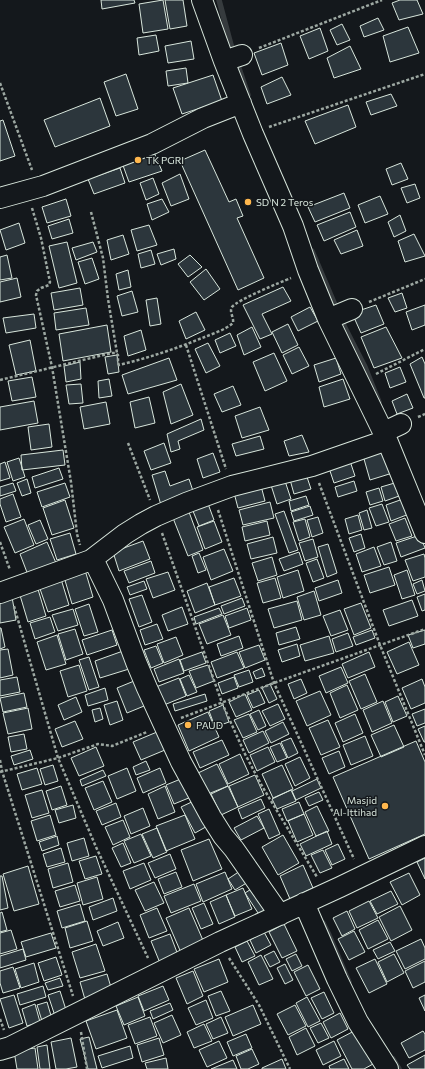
<svg xmlns="http://www.w3.org/2000/svg" width="425" height="1069" font-family="Commissioner,sans-serif">
<style>
.lines{fill:none;stroke-linecap:round;stroke-linejoin:round}
.stream{stroke:#363b3e;stroke-width:5.5}
.building{fill:#2c363c;stroke:#d8e6dc}
.minor-casing{stroke:#d8e6dc;stroke-width:22}
.path{stroke:#9da8a2;stroke-width:2.5;stroke-dasharray:3 2;stroke-linecap:butt}
.minor{stroke:#14181c;stroke-width:20}
.poi-dot{fill:#ffb74d;stroke:#14181c;stroke-width:1.5}
.labels{text-anchor:middle;dominant-baseline:central;stroke-width:3;stroke-linejoin:round;paint-order:stroke}
.poi-label{font-size:10px;fill:#d8e6dc;stroke:#14181c;text-anchor:start}
</style>
<rect width="100%" height="100%" fill="#14181c"/>
<g class="lines">
<path class="stream" d="M219,0L231,45L248,95
M312,251L344,326L365,367L379,402
M323,923L329,935L349,982
M393,1059L399,1069"/>
</g>
<path class="building" d="M101,0H134L135,3L102,9Z
M163,0L168,29L143,33L139,4Z
M165,0H183L187,26L170,29Z
M400,0H417L423,14L399,20L392,3Z
M378,18L384,30L364,37L360,26Z
M342,24L350,40L337,45L330,30Z
M408,27L419,53L390,62L383,36Z
M320,28L328,51L309,59L300,36Z
M156,35L159,51L139,55L137,38Z
M191,41L194,59L168,63L165,46Z
M281,43L288,65L262,75L254,53Z
M350,46L361,69L334,78L327,58Z
M186,68L188,83L168,86L166,71Z
M126,74L138,109L116,116L104,82Z
M213,75L222,101L182,114L173,88Z
M282,77L291,95L267,104L261,87Z
M391,94L397,106L371,115L366,102Z
M100,98L110,126L55,147L44,120Z
M348,105L356,127L315,144L305,121Z
M3,120L15,156L0,161V121Z
M153,150L162,171L129,182L121,160Z
M205,150L229,202L236,199L243,216L237,218L264,278L238,290L180,161Z
M401,163L408,179L392,185L386,169Z
M120,168L125,183L94,194L88,179Z
M180,174L189,199L171,206L162,183Z
M153,178L159,194L146,200L140,183Z
M415,184L420,198L407,203L401,188Z
M344,193L350,208L315,222L308,207Z
M380,196L388,214L365,223L358,205Z
M66,199L71,216L47,223L42,207Z
M162,199L169,212L152,220L147,204Z
M350,212L356,227L324,241L317,225Z
M400,215L406,231L394,237L388,222Z
M69,219L73,233L52,239L48,226Z
M19,223L25,243L6,250L0,230Z
M149,225L157,245L137,251L131,230Z
M357,230L363,246L341,254L334,240Z
M414,234L425,256L405,262L398,241Z
M123,235L129,254L111,260L107,240Z
M67,242L77,283L59,288L49,246Z
M93,242L97,252L76,260L72,248Z
M174,249L176,259L161,265L157,254Z
M151,250L155,264L141,268L138,254Z
M7,255L12,278L0,280V257Z
M190,255L202,267L188,277L178,264Z
M92,258L99,279L85,284L78,262Z
M206,269L220,289L204,300L190,282Z
M128,270L131,287L119,290L116,274Z
M17,278L21,297L0,302V282Z
M283,287L291,301L262,314L272,334L260,339L243,305Z
M80,288L83,305L54,310L51,293Z
M132,291L138,312L122,316L117,296Z
M402,293L407,308L395,312L388,298Z
M157,298L161,324L150,326L146,300Z
M376,305L384,324L361,333L352,313Z
M425,305V325L412,330L406,312Z
M310,307L318,321L298,331L291,317Z
M86,308L89,325L56,330L54,313Z
M196,312L205,330L186,339L179,321Z
M34,314L36,328L6,333L3,318Z
M288,324L298,345L282,353L272,332Z
M107,325L111,352L63,361L59,334Z
M252,327L261,347L244,355L237,335Z
M386,327L402,358L374,368L361,337Z
M141,330L146,350L128,356L124,336Z
M230,333L236,346L220,353L215,340Z
M30,340L36,371L16,375L9,345Z
M208,343L220,366L206,373L195,349Z
M299,347L309,366L292,374L283,355Z
M274,353L287,381L265,391L253,362Z
M117,355L119,372L108,374L105,357Z
M422,357L425,364V398H424L410,364Z
M169,358L177,380L128,394L122,375Z
M336,358L341,374L319,382L314,365Z
M80,362L81,379L66,382L64,366Z
M400,367L406,382L390,388L385,373Z
M32,377L36,397L12,401L8,381Z
M109,379L112,396L99,398L98,381Z
M343,379L350,399L324,407L319,387Z
M81,384L83,403L69,404L66,385Z
M181,384L193,415L171,424L163,392Z
M233,386L241,405L222,412L214,394Z
M407,394L413,408L397,414L392,401Z
M149,397L155,423L135,428L130,402Z
M34,401L38,423L0,430V407Z
M106,402L110,424L84,429L80,407Z
M260,407L269,430L242,438L235,416Z
M201,419L204,430L178,441L180,449L171,452L167,434Z
M49,424L52,447L31,450L28,427Z
M302,435L309,452L289,456L284,441Z
M260,436L264,449L236,456L232,444Z
M164,443L171,463L151,470L144,451Z
M388,443L399,471L370,480L362,452Z
M63,450L65,465L22,470L21,455Z
M213,453L220,472L203,478L197,459Z
M19,458L25,477L13,481L7,462Z
M349,458L355,476L334,483L328,465Z
M5,462L10,478L0,481V464Z
M59,468L63,479L35,488L32,477Z
M165,471L170,486L189,479L193,491L161,505L152,475Z
M305,471L311,489L294,494L289,476Z
M284,478L291,499L277,504L270,482Z
M27,479L31,493L22,496L17,483Z
M354,481L357,491L338,497L335,487Z
M260,482L265,501L238,508L233,489Z
M398,482L402,495L385,501L381,487Z
M13,483L16,491L0,496V487Z
M65,483L70,497L42,507L37,492Z
M379,488L383,501L370,505L366,492Z
M13,494L21,517L6,522L0,504V499Z
M306,496L309,505L291,511L289,501Z
M403,499L409,514L391,521L386,505Z
M65,500L74,528L52,535L43,508Z
M207,501L214,520L199,526L191,506Z
M270,502L274,518L243,525L239,510Z
M382,504L389,522L376,526L369,508Z
M310,506L313,515L294,521L291,512Z
M367,510L372,528L364,530L359,513Z
M284,511L298,550L289,553L275,514Z
M189,512L203,550L188,556L173,518Z
M358,515L362,530L349,534L345,519Z
M318,517L323,533L312,537L307,520Z
M405,518L412,536L396,541L389,524Z
M24,519L34,545L15,553L4,527Z
M305,519L310,537L299,541L293,522Z
M40,520L48,539L36,544L28,525Z
M214,521L222,542L205,549L197,527Z
M267,521L270,535L245,541L242,527Z
M70,533L76,554L57,560L50,539Z
M361,534L365,548L354,552L349,538Z
M420,535L425,548L401,557L396,543Z
M273,537L277,553L251,559L247,544Z
M313,539L318,557L305,561L299,543Z
M143,541L150,559L119,571L113,552Z
M47,542L56,563L28,575L20,554Z
M391,542L397,561L384,565L377,547Z
M328,544L337,573L327,577L318,547Z
M374,547L381,566L362,572L356,554Z
M224,549L233,571L211,580L203,557Z
M299,552L303,564L284,571L279,559Z
M199,553L206,570L198,573L192,556Z
M424,554L425,558V577L413,581L405,560Z
M272,557L277,575L258,581L252,563Z
M317,559L324,578L313,582L306,563Z
M151,561L155,573L129,583L124,571Z
M389,567L395,585L370,593L364,575Z
M85,570L93,597L72,604L64,577Z
M298,570L304,591L283,598L277,577Z
M407,570L415,595L402,599L394,575Z
M168,572L175,590L153,598L146,579Z
M234,578L241,596L215,605L209,587Z
M275,578L281,598L263,603L257,583Z
M61,579L69,605L48,612L39,586Z
M338,580L342,593L319,601L315,588Z
M422,580L425,591L417,594L413,584Z
M144,581L147,589L130,595L127,587Z
M207,583L215,605L195,613L187,591Z
M37,586L46,616L28,622L19,592Z
M314,591L321,615L304,620L297,597Z
M425,594V610L422,611L417,597Z
M142,595L152,622L139,627L129,599Z
M12,597L16,620L0,623V599Z
M242,598L245,606L224,614L221,606Z
M412,600L418,616L389,626L383,610Z
M297,601L302,620L274,628L268,609Z
M361,603L371,628L354,635L344,609Z
M89,604L98,632L84,636L75,609Z
M182,607L188,624L168,631L162,615Z
M219,608L222,614L196,624L194,617Z
M247,608L251,620L229,628L225,616Z
M73,609L78,625L58,631L52,615Z
M340,610L348,630L331,636L323,616Z
M223,615L231,635L207,644L199,624Z
M50,617L55,632L35,639L30,623Z
M157,624L163,639L145,645L140,630Z
M296,627L300,639L279,645L276,633Z
M0,628H1L5,647L0,649Z
M75,629L83,654L66,660L58,634Z
M112,630L117,645L87,655L82,640Z
M372,630L375,638L356,645L353,637Z
M425,630V644L413,648L408,635Z
M348,633L353,646L336,652L332,639Z
M57,635L66,664L46,670L37,642Z
M239,636L243,648L221,656L217,644Z
M329,636L334,653L305,661L300,645Z
M176,637L183,655L164,663L157,644Z
M409,642L419,665L397,674L387,652Z
M297,644L300,656L282,662L278,650Z
M259,645L265,660L245,668L239,652Z
M156,646L163,663L151,668L144,650Z
M8,649L13,675L0,678V650Z
M123,651L129,669L100,678L95,661Z
M202,652L206,663L184,671L180,660Z
M237,652L244,668L217,678L211,662Z
M369,652L375,667L348,678L342,664Z
M89,657L99,687L89,690L79,660Z
M179,659L184,673L159,682L154,669Z
M79,665L87,691L68,697L60,671Z
M208,665L214,681L196,688L189,671Z
M341,667L348,683L326,693L319,676Z
M262,668L265,676L256,679L253,672Z
M249,670L253,682L239,687L234,675Z
M365,674L377,702L361,709L349,681Z
M189,675L197,692L187,696L180,679Z
M17,677L20,692L0,696V680Z
M234,677L238,688L222,694L218,683Z
M179,678L186,696L164,705L156,687Z
M139,679L149,704L127,713L117,688Z
M301,679L307,693L294,699L288,684Z
M422,679L425,687V703L411,709L402,688Z
M270,684L277,699L269,703L262,688Z
M347,685L358,710L340,718L330,693Z
M105,688L108,700L88,706L85,695Z
M259,690L265,703L253,708L247,695Z
M320,691L331,715L307,726L296,701Z
M24,693L27,707L3,712L0,698Z
M205,694L207,701L175,711L173,704Z
M245,694L252,710L236,717L229,702Z
M398,696L407,716L393,722L385,702Z
M76,697L82,712L64,720L58,705Z
M117,701L123,720L110,725L104,705Z
M383,701L392,723L372,732L363,710Z
M278,704L285,719L270,726L262,711Z
M223,705L229,722L215,727L209,711Z
M28,708L32,729L8,734L3,713Z
M100,708L103,719L95,722L92,710Z
M425,709V723L417,726L412,714Z
M259,710L266,726L258,730L250,714Z
M208,712L219,737L189,751L178,725Z
M249,714L257,732L243,738L234,720Z
M355,714L363,733L343,742L335,723Z
M328,720L340,747L321,755L309,728Z
M75,721L83,739L62,747L55,729Z
M283,722L289,734L271,743L265,731Z
M394,725L404,747L381,757L371,735Z
M425,726V742H424L418,729Z
M263,731L269,743L249,753L243,740Z
M157,732L165,750L141,760L133,742Z
M24,734L27,749L11,752L8,737Z
M365,736L373,756L351,765L343,745Z
M291,738L298,753L288,758L281,742Z
M222,740L229,755L200,768L193,752Z
M416,741L425,762V834L369,859L333,777Z
M280,743L287,758L277,762L270,747Z
M96,747L104,766L79,776L71,758Z
M268,747L275,762L257,771L250,755Z
M30,750L33,759L14,765L11,756Z
M339,751L345,767L329,774L322,758Z
M240,754L249,774L228,784L219,764Z
M300,757L310,778L295,786L285,764Z
M146,761L150,770L136,775L133,767Z
M217,764L228,786L208,794L198,773Z
M53,765L58,781L45,785L40,769Z
M282,765L293,789L273,798L262,774Z
M37,768L42,784L22,790L17,774Z
M127,768L136,791L117,799L108,776Z
M160,768L166,783L143,793L137,778Z
M103,770L106,776L82,786L80,780Z
M255,775L264,795L238,807L229,786Z
M188,776L196,795L174,804L166,785Z
M317,779L321,788L296,800L292,791Z
M103,781L112,802L94,810L85,788Z
M61,786L67,805L52,810L46,791Z
M165,786L175,812L158,819L148,794Z
M228,786L238,807L221,815L211,794Z
M42,790L49,813L32,818L25,795Z
M291,790L296,801L277,809L272,799Z
M319,792L323,800L309,806L305,798Z
M198,799L211,824L195,833L181,807Z
M261,799L265,808L242,819L238,809Z
M299,802L304,814L287,821L282,809Z
M116,803L121,817L102,825L96,811Z
M73,805L76,818L59,823L55,810Z
M317,806L329,831L316,836L305,812Z
M143,808L150,826L131,834L124,816Z
M269,809L280,834L269,839L258,814Z
M304,814L313,835L297,842L288,821Z
M50,815L56,835L37,841L31,821Z
M185,815L195,839L166,851L156,826Z
M257,816L264,828L241,840L234,828Z
M123,820L130,837L113,845L105,827Z
M157,828L167,852L153,858L142,834Z
M327,831L332,844L306,856L300,844Z
M141,834L151,856L134,863L124,841Z
M283,835L299,863L278,875L262,847Z
M57,836L59,845L42,851L39,842Z
M84,838L89,856L72,861L67,843Z
M209,839L222,869L193,881L181,850Z
M123,843L131,863L121,867L112,848Z
M338,844L345,859L332,865L325,850Z
M61,848L65,862L47,867L43,854Z
M323,850L332,868L320,873L311,855Z
M170,854L176,869L155,878L148,863Z
M96,856L102,874L85,879L79,861Z
M425,858V879L417,862Z
M68,863L73,882L53,888L48,869Z
M144,863L151,880L130,889L123,871Z
M303,865L313,888L290,899L280,876Z
M28,866L39,904L14,911L3,874Z
M246,867L253,879L235,890L228,879Z
M176,872L182,887L164,894L158,879Z
M225,872L232,889L203,902L196,884Z
M409,873L420,895L402,905L390,882Z
M0,876H2L8,908L0,910Z
M97,877L103,899L83,905L77,883Z
M154,882L164,903L145,911L135,890Z
M194,884L201,901L171,913L164,896Z
M75,885L80,901L60,907L55,891Z
M256,886L271,909L260,916L245,893Z
M243,888L252,909L235,916L226,895Z
M391,891L398,904L377,914L370,901Z
M226,895L235,917L219,924L210,902Z
M113,898L117,911L93,920L89,907Z
M369,901L378,918L357,928L349,911Z
M204,903L213,924L201,929L192,908Z
M80,904L85,921L62,928L57,911Z
M400,906L412,930L391,941L379,917Z
M157,908L167,931L149,938L140,915Z
M189,908L205,945L182,955L166,918Z
M347,911L355,929L342,936L333,918Z
M2,912L7,930L0,932V913Z
M378,920L388,939L368,949L359,930Z
M87,921L93,941L70,948L65,928Z
M118,922L124,938L103,946L97,931Z
M284,924L297,951L282,958L269,932Z
M11,930L17,949L0,954V933Z
M354,931L365,952L349,960L338,939Z
M264,932L271,945L256,953L250,940Z
M51,933L56,948L26,957L21,942Z
M170,934L178,955L160,963L151,941Z
M421,939L425,948V959L405,969L396,951Z
M247,941L255,956L242,962L235,947Z
M390,942L395,951L378,959L373,950Z
M96,944L105,971L80,978L72,952Z
M23,949L26,960L0,968V956Z
M274,951L280,962L270,967L264,956Z
M296,954L302,966L292,971L286,959Z
M394,954L404,973L387,982L378,962Z
M261,955L273,979L259,985L248,962Z
M56,957L62,975L44,981L38,963Z
M219,959L228,982L204,992L194,969Z
M375,959L387,984L369,993L356,968Z
M425,961V982L413,988L405,971Z
M34,963L39,982L21,988L15,969Z
M285,964L293,980L285,984L277,968Z
M308,965L320,989L306,996L294,972Z
M13,967L20,988L3,993L0,983V971Z
M193,971L203,996L187,1004L176,978Z
M107,974L113,994L86,1003L80,982Z
M60,978L63,986L48,990L45,983Z
M43,986L46,997L20,1005L17,994Z
M163,986L169,1000L144,1011L138,996Z
M60,991L67,1013L55,1016L48,995Z
M221,991L230,1011L216,1016L208,996Z
M324,992L334,1013L322,1019L311,998Z
M14,995L23,1023L9,1028L0,999Z
M425,995V1011L419,998Z
M138,997L145,1016L124,1025L116,1006Z
M307,997L320,1021L308,1027L296,1003Z
M206,1000L213,1018L196,1025L188,1008Z
M47,1002L52,1019L42,1021L37,1005Z
M170,1003L173,1010L153,1019L150,1011Z
M35,1004L40,1022L27,1026L22,1009Z
M253,1005L261,1024L233,1036L225,1017Z
M295,1005L306,1026L288,1035L277,1014Z
M117,1010L127,1038L96,1049L86,1021Z
M340,1013L348,1029L331,1038L323,1022Z
M172,1015L181,1035L163,1043L154,1023Z
M150,1017L157,1036L135,1044L128,1025Z
M221,1017L228,1033L213,1039L206,1024Z
M321,1023L329,1038L318,1043L310,1028Z
M204,1024L212,1041L194,1048L187,1032Z
M306,1028L315,1046L297,1055L289,1037Z
M356,1030L373,1064L364,1069H352L337,1040Z
M423,1031L425,1034V1050L409,1058L401,1043Z
M246,1034L252,1048L233,1056L227,1042Z
M89,1037L97,1069H88L80,1039Z
M71,1038L77,1067L66,1069H56L51,1042Z
M159,1038L164,1055L142,1062L137,1045Z
M219,1041L227,1058L207,1067L199,1050Z
M334,1041L341,1056L323,1065L316,1050Z
M47,1045L50,1069H40L37,1047Z
M130,1046L133,1058L102,1068L98,1056Z
M35,1048L38,1069H17L14,1051Z
M252,1049L259,1064L248,1069H241L236,1056Z
M425,1055V1069H410L407,1065Z
M166,1058L168,1069H147L145,1063Z
M282,1059L286,1069H262V1068Z
M344,1059L349,1069H330L329,1066Z
M233,1060L237,1069H211Z"/>
<g class="lines">
<g class="minor-casing">
<path id="minor" d="M202,0L224,61L253,134L293,226L308,270L328,319L387,440L425,533
M224,61L242,55
M0,198L43,186L152,144L203,118L241,103
M328,319L352,309
M384,432L401,424
M93,559L113,600L136,662L147,688L181,762L211,817L223,836L234,849L280,915
M0,593L91,560L125,534L141,524L156,516L186,503L232,486L312,466L387,440
M304,903L337,979L358,1022L388,1069
M0,1050L10,1047L220,942L340,887L425,846"/>
</g>
<path class="path" d="M259,48L382,0
M0,83L32,170
M269,127L425,74
M32,208L41,238L50,282L49,285L41,288L37,291L36,295L52,367L71,482L77,534L80,545
M91,212L103,258L108,299L117,353
M369,302L425,279
M186,345L226,469
M376,374L425,349
M0,380L112,353H115L118,355V363L119,365C148,358 175,349 202,338C212,334 225,330 233,323C234,317 229,312 232,307C237,300 281,282 291,278
M418,417L425,414
M128,443L150,500
M319,483L380,645L425,755
M218,510L274,683L354,859
M162,533L222,703L245,754L262,786L317,877
M0,542L10,570
M14,606L58,758L96,847L148,958
M181,718L274,683L425,629
M0,760L2,771L73,996
M0,772L58,758L98,744L112,746L147,732
M229,958L259,1005L290,1069
M0,1019L4,1030
M81,1032L87,1069"/>
<use href="#minor" class="minor"/>
</g>
<g class="poi-dot">
<circle cx="138" cy="160" r="4"/>
<circle cx="248" cy="202" r="4"/>
<circle cx="188" cy="725" r="4"/>
<circle cx="385" cy="806" r="4"/>
</g>
<g class="labels">
<g class="poi-label">
<text x="146" y="160">TK PGRI</text>
<text x="256" y="202">SD N 2 Teros</text>
<text x="196" y="725">PAUD</text>
<text x="377" y="800" text-anchor="end">Masjid<tspan x="377" dy="12">Al-Ittihad</tspan></text>
</g>
</g>
</svg>
